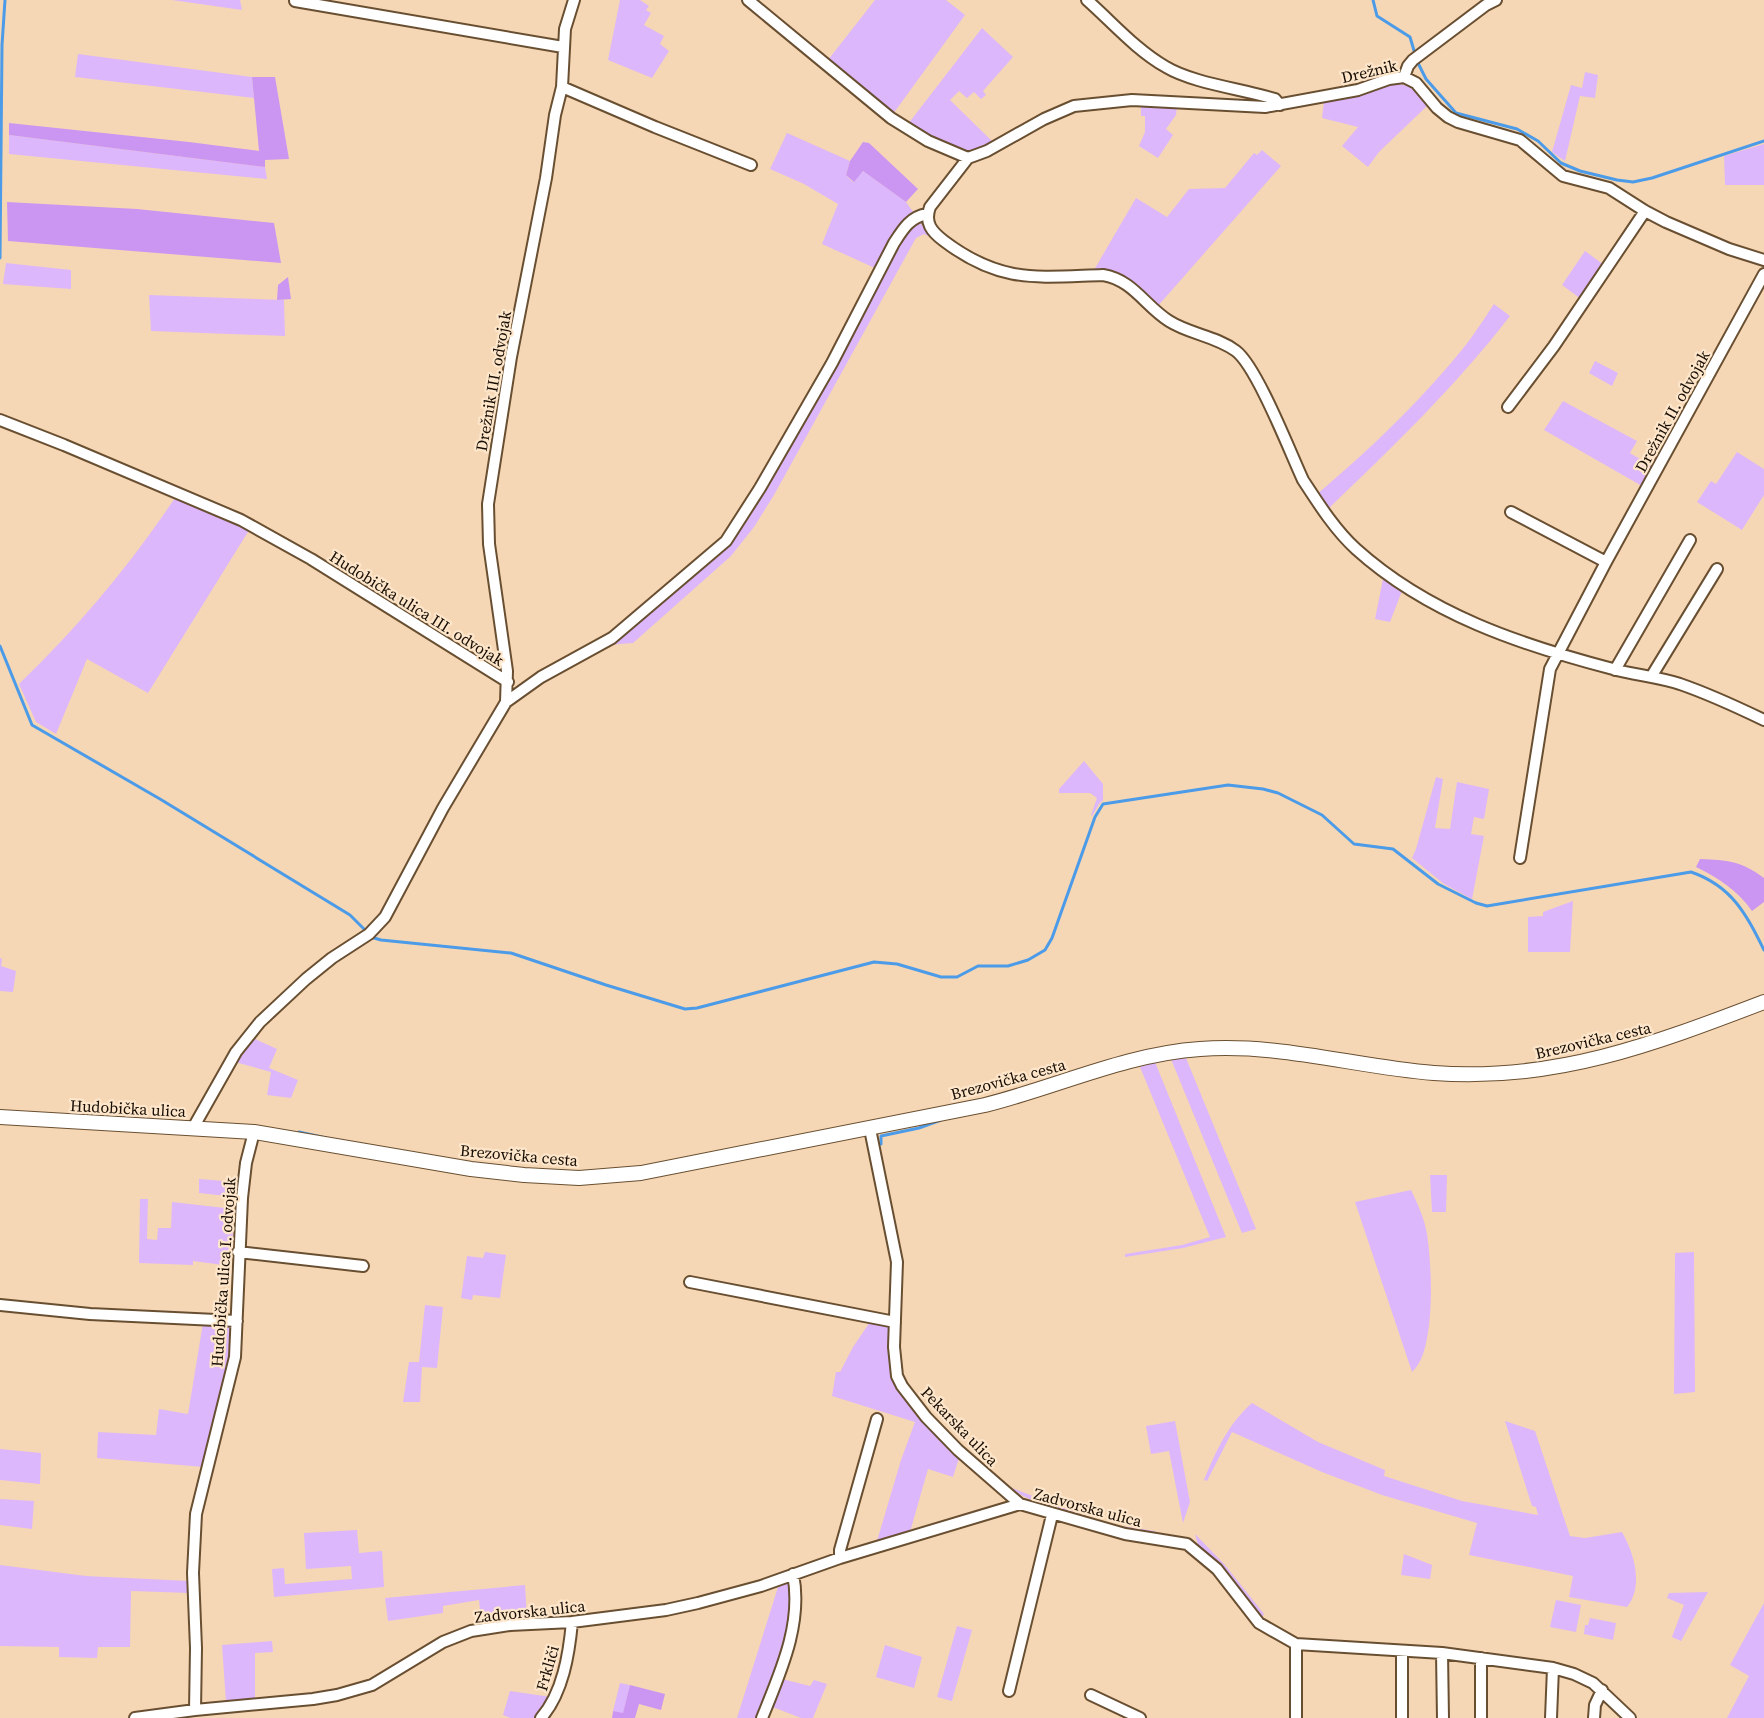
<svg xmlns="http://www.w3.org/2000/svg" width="1764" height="1718" font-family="'Source Serif 4',serif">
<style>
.green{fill:#ddb7fb}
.forest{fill:#cb96f2}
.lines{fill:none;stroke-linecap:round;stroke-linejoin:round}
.stream{stroke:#4b9be8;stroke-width:3}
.street-casing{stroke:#694f31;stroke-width:14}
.secondary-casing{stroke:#694f31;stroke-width:16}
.street{stroke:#fff;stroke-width:10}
.secondary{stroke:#fff;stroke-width:14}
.labels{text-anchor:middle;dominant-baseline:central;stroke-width:4.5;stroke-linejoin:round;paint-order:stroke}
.street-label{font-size:16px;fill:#170d03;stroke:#fee6cb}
</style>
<rect width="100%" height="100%" fill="#f6d7b5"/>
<path class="green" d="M172,0H240L242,10Z
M620,0H640L649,6L646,10L651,13L644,25L664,36L660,44L669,51L652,78L608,60Z
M875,0H946L965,15L893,114L828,60Z
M982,28L1013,57L983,91L986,95L981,99L974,92L967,98L959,91L950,100L994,143C988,146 982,149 976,150C956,155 925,134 908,124Z
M78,54L252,77L254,98L75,77Z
M1585,72L1598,75L1595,98L1580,96L1565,161L1552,152L1571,85L1582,88Z
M1393,84C1411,84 1418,91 1427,106L1379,152L1368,167L1342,146L1358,127L1322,118L1324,101Z
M1141,104L1177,106L1176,115L1166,129L1173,135L1158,158L1139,146L1145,132V116H1141Z
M787,133L850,161L846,175L853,182L863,171L906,202L914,213L877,269L822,244L838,204L804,184L770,169Z
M9,135L265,167L267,179L9,154Z
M1764,144V185H1725L1724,156Z
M1262,150L1281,166L1157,307L1105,271L1094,270L1136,198L1167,217L1189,189L1225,188L1254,153L1257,155Z
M919,221L930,237L924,234L916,238L774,495L754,527L731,556L633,643L608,645L714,556L898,244L910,227Z
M1585,251L1604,265L1581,299L1562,285Z
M6,263L71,270V289L3,284Z
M149,295L284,300L285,336L151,331Z
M1494,304L1510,316C1456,386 1392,448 1328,509L1317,494C1365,454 1416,405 1456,357C1470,341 1482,322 1494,304Z
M1595,361L1618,373L1612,386L1589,373Z
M1563,401L1637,441L1630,453L1653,467L1642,486L1544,430Z
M1737,452L1764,469V495L1742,530L1697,502L1711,481L1716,484Z
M177,495L251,527L148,693L87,659L56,734L36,722L19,684C80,625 130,565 177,495Z
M1383,579L1402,591L1390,622L1375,619Z
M1084,761L1103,784V800L1099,804L1092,816L1091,815L1097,798L1090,793H1059V789Z
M1436,777L1443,779L1435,828L1450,829L1457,782L1489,789L1484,819L1474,817L1471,834L1484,836L1472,899L1444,884L1412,858L1416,849Z
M1573,901L1570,952H1528V917L1543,916V912Z
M0,958L2,959L1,966L16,971L13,992L0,991Z
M251,1037L277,1049L269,1068L298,1080L291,1098L267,1095L271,1072L235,1062Z
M1186,1058L1256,1229L1242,1233L1171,1059Z
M1155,1062L1226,1237L1183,1248L1125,1257V1254L1182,1245L1210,1237L1140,1067Z
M1430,1175H1447L1446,1212H1432Z
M199,1179L237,1182L236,1197L199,1193Z
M1411,1190C1417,1203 1423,1215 1426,1229C1432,1258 1437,1352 1412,1372L1355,1202Z
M140,1199H148L147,1239L157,1240L158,1228H171L172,1202L234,1209L231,1266L193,1261V1265L139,1263Z
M485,1252L506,1255L500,1298L473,1295L472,1300L461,1298L467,1256L483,1258Z
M1694,1252L1695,1392L1674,1394L1675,1253Z
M425,1305L443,1307L437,1368L422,1367L420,1402H403L409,1362H419Z
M870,1322L886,1325L889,1328L891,1368L893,1377L959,1458L953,1477L928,1469L910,1532L877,1541L901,1460L915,1422L832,1396L836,1372H840L853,1347Z
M203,1323L230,1325L233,1329L234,1341L204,1467L97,1458L98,1432L156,1435L159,1409L188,1414Z
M1252,1403L1318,1442L1385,1470L1384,1476L1462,1501L1538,1515L1536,1507L1532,1506L1505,1421L1535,1431L1570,1536L1585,1538L1622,1532C1634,1553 1644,1586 1627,1607L1569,1597L1573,1576L1469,1555L1477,1523L1382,1495L1322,1472L1232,1432L1207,1481L1204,1480C1216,1451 1228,1424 1252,1403Z
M1175,1421L1190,1502L1183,1523L1169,1451L1151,1454L1146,1426Z
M0,1449L41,1453L40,1484L0,1480Z
M1007,1486L1071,1511L1115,1525L1155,1531L1156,1534C1117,1529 1039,1510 1007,1486Z
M0,1499L34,1501L32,1529L0,1525Z
M357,1530L359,1553L382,1551L384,1587L274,1597L272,1569L284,1568L285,1584L352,1579L351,1566L306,1569L304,1533Z
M1195,1534L1225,1565L1264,1614L1262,1618L1221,1566L1198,1545Z
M1404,1554L1432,1565L1430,1579L1401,1575Z
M0,1565L86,1576L189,1581V1593L131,1591L130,1647H98L97,1658L59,1657V1647L0,1646Z
M789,1583C790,1590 792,1599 792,1606C790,1643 770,1685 757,1718H737L778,1587Z
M525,1585L527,1619L491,1621L477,1625L475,1612L480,1611L479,1600L443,1606V1613L388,1621L385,1598Z
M1708,1592L1681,1641L1672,1637L1684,1605L1667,1598L1669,1593Z
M1556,1600L1581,1605L1576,1632L1550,1627Z
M1764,1603V1718H1727L1749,1676L1730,1665Z
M1590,1618L1616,1623L1613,1640L1584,1634L1585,1625H1588Z
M957,1626L972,1630L952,1701L937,1697Z
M272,1641L273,1652L255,1653V1700L226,1702L222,1645Z
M885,1645L922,1657L914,1688L876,1677Z
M782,1679L810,1686L814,1680L827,1684L813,1718H801L770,1706Z
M620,1683L630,1685L623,1714L613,1711Z
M510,1691L551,1697L536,1718H511L503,1715Z"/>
<path class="forest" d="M252,77H275L289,159L265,160V167L9,135V123L189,142L259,151Z
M863,142L869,143L918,189L906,202L863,171L854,182L846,175L850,161Z
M7,202L137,209L274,223L281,263L8,241Z
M288,277L291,299L277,300L278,285Z
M1700,859C1728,860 1741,861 1764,878V902L1752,911C1738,891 1719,878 1696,867Z
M630,1685L665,1694L661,1710L639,1704L635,1718H612L613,1711L623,1713Z"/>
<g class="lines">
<path class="stream" d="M1373,0L1377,16L1410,37L1415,54
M1417,61L1426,79L1456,113L1517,129L1538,141L1561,163L1580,171L1617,180L1633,182L1652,178L1764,141
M0,258L2,45L5,0
M0,646L32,725L160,799L350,915L367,932
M374,938L381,940L511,953L606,985L685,1009L697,1008L874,962L897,964L941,977H957L978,966H1008L1028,960L1045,950L1052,938L1095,817L1103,804L1228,785L1263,789L1278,793L1322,815L1354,844L1393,849L1438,884L1476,903L1487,906L1691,872C1732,886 1746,914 1764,950
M299,1132L326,1138
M881,1144V1136L919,1128L941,1120"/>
<g class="street-casing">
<path id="street" d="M748,0L891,118L928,141L968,158L987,151L1044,119L1074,106L1132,100L1265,107L1358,90L1389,79L1404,77L1416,83L1437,108L1448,117L1458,122L1520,140L1563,176L1609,188L1645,211L1666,222L1729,249L1764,260
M1087,0C1112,22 1136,50 1166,67C1191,82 1235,88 1264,96L1275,99L1280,105
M295,1L563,47
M1404,77L1408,66L1413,60L1486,5L1496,0
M562,87L655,127L751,165
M968,158L930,207C924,223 932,232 944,241C1001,284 1037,277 1103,275C1133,280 1145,306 1169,321C1189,334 1216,336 1236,351C1257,367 1290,452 1303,480C1318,503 1335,530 1356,549C1428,614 1521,645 1613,669C1635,675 1658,677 1680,684C1709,694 1737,707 1764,720
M1508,407L1554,346L1645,211
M0,420L64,445L241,520L311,559L508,682
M1511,512L1606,562
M1615,670L1690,540
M1651,677L1717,569
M506,702L541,677L612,638L726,541L760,488L832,363L894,243C903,229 910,217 927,214
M1520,858L1550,669L1606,562L1764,274
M193,1128L236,1052L260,1022L306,979L332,958L369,934L385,917L443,808L506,702L507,671L489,544L488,504L511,357L546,178L555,115L562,87L565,29L574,0
M870,1129L897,1262L894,1347L897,1376L902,1386L926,1417L958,1450L1020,1504
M238,1252L363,1266
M690,1282L895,1322
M0,1305L90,1314L237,1321
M840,1558V1550L877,1419
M1402,1651V1718
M1442,1653L1443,1718
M1481,1658V1718
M1009,1691L1052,1515
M1091,1695L1140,1718
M195,1710L196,1648L193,1573L196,1514L235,1357L242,1198L246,1163L254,1132
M135,1718L195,1710L313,1699L337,1695L372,1685L443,1642L471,1631L510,1625L572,1622L666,1610L698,1603L761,1586L840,1558L1020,1504L1125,1534L1187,1544L1217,1569L1259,1623L1296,1644L1442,1653L1553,1668L1574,1674L1593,1683L1630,1718
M541,1718C563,1693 569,1654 572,1622
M762,1718C780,1673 803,1624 793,1574
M1296,1718V1644
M1551,1718L1553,1668
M1594,1718L1595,1705L1602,1690"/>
</g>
<g class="secondary-casing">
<path id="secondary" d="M0,1117L254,1132L471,1169L524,1175L579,1178L641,1173L985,1105C1057,1087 1126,1054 1200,1049C1280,1043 1356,1067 1434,1073C1555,1082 1654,1044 1764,1002"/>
</g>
<use href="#street" class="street"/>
<use href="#secondary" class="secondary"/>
</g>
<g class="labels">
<g class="street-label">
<text transform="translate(1369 71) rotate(-13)">Drežnik</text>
<text transform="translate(493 381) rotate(-80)">Drežnik III. odvojak</text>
<text transform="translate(1672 411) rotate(-61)">Drežnik II. odvojak</text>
<text transform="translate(417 608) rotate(32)">Hudobička ulica III. odvojak</text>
<text transform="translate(1593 1040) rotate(-13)">Brezovička cesta</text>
<text transform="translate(1008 1079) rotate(-15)">Brezovička cesta</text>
<text transform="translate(128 1108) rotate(3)">Hudobička ulica</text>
<text transform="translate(519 1155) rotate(5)">Brezovička cesta</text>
<text transform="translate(223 1272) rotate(-86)">Hudobička ulica I. odvojak</text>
<text transform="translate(960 1426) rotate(46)">Pekarska ulica</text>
<text transform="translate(1088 1507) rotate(15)">Zadvorska ulica</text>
<text transform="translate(530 1611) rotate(-6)">Zadvorska ulica</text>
<text transform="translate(547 1668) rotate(-74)">Frkliči</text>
</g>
</g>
</svg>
